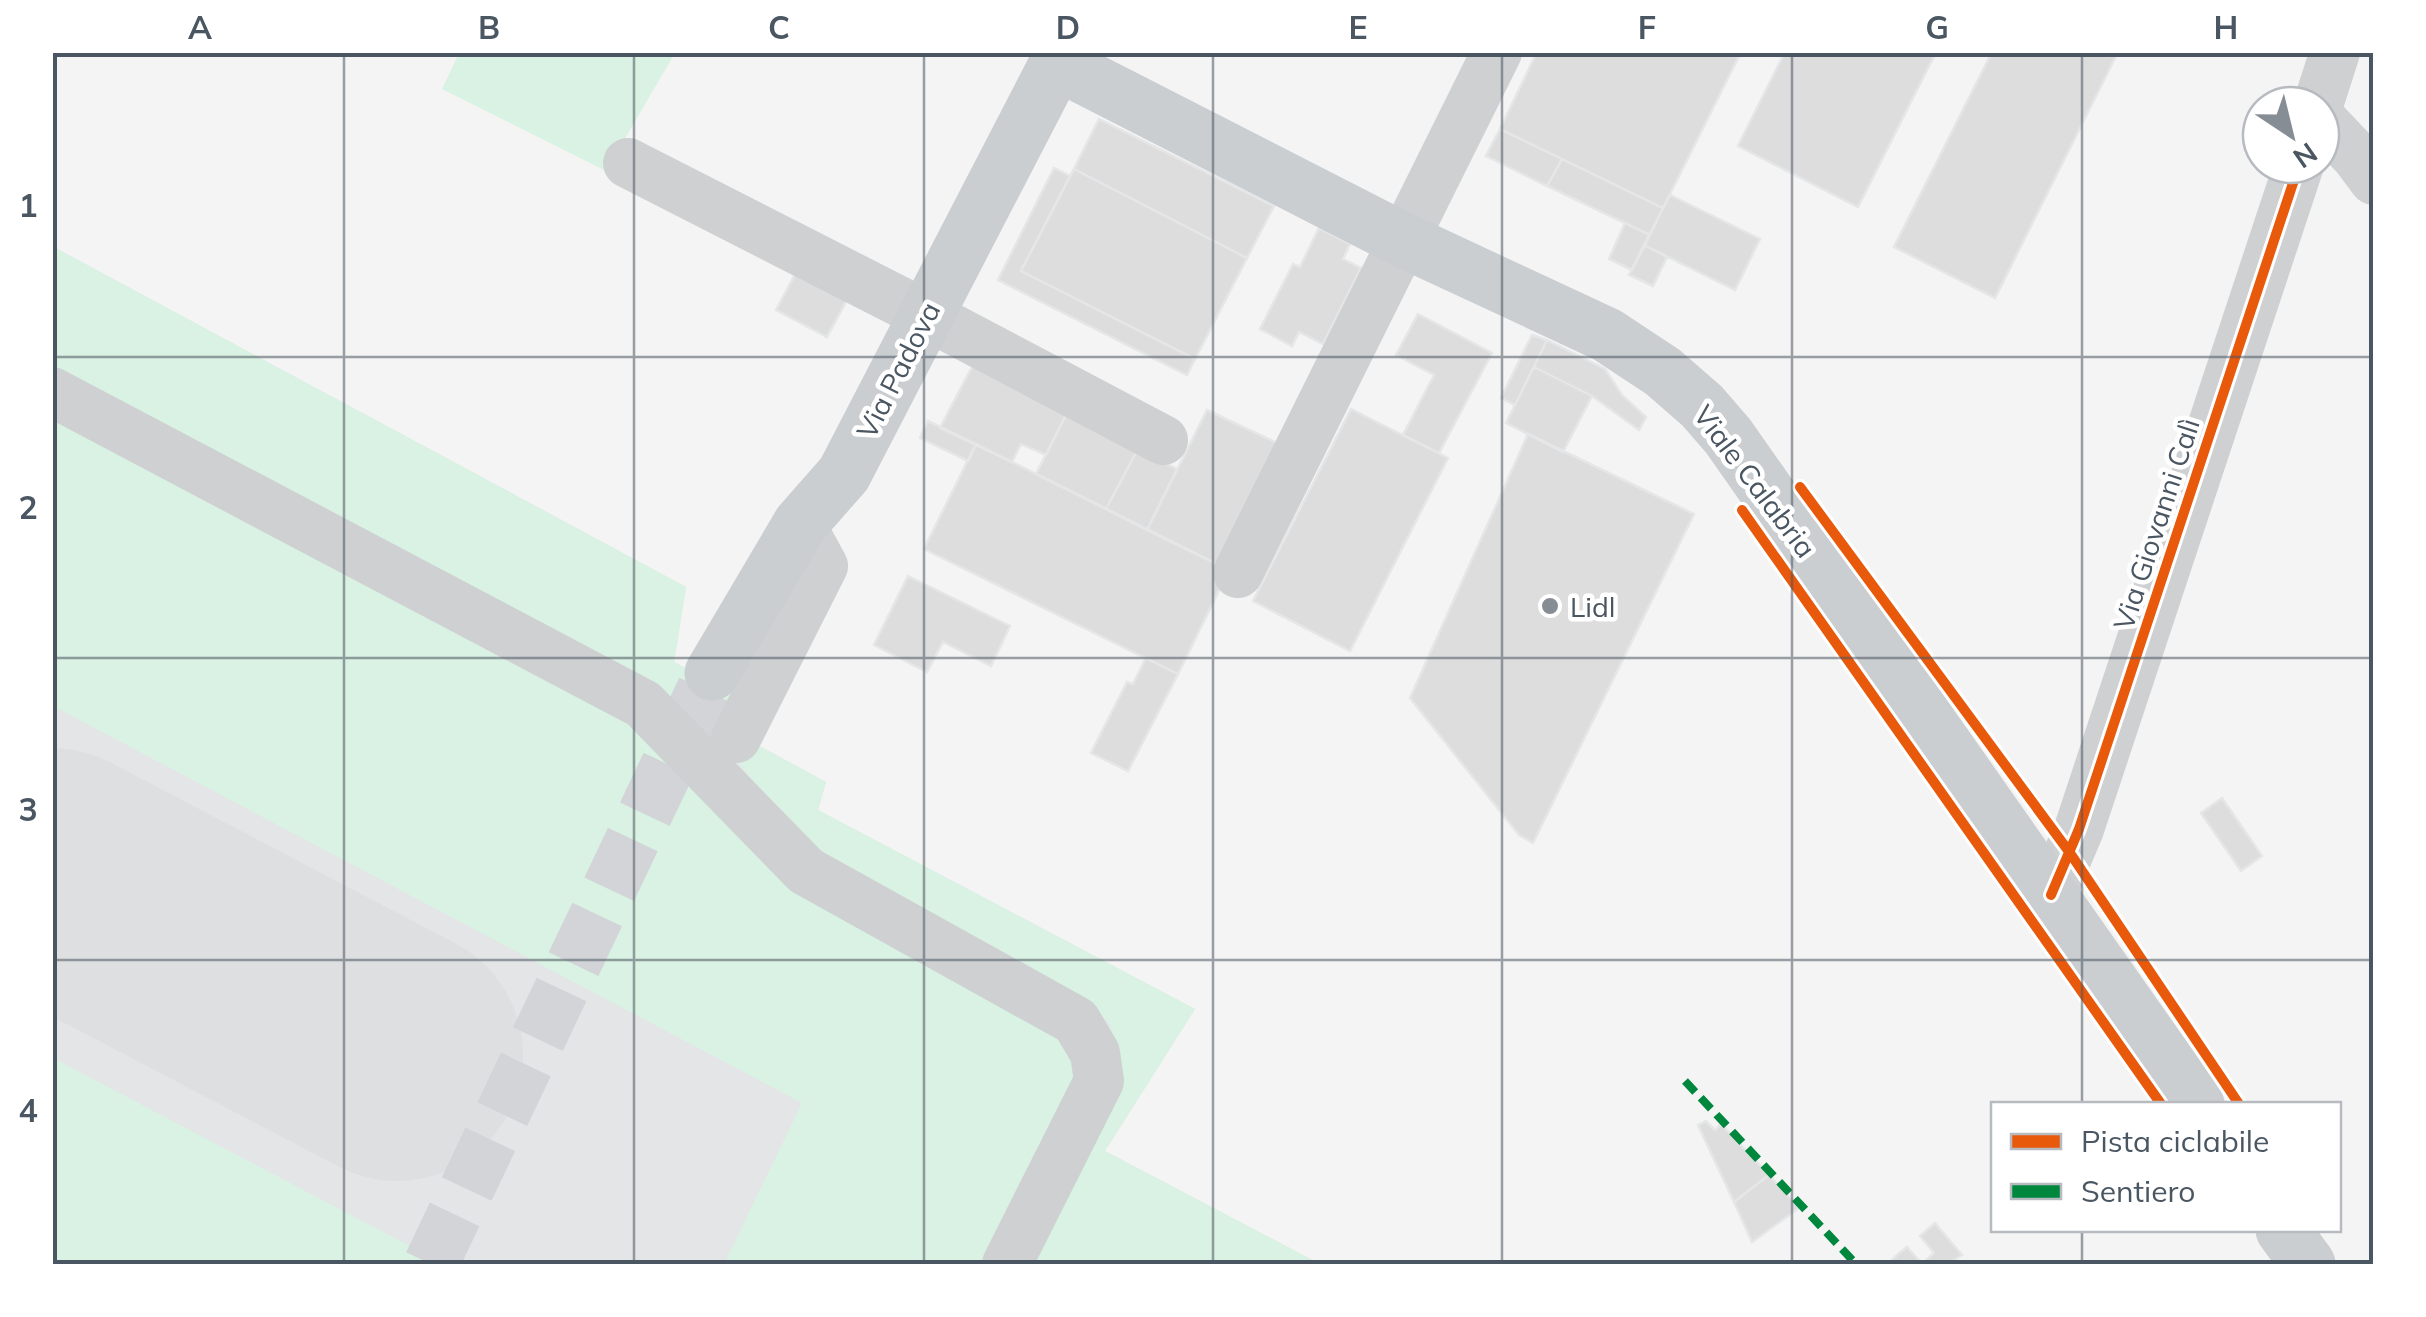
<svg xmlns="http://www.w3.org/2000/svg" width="2426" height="1317" font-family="Mulish,sans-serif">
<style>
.airport{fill:#e4e5e7}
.green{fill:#d9f2e3}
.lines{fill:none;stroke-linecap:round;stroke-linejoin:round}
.runway{stroke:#dedfe0;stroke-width:252}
.building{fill:#ddddde;stroke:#e5e6e7;stroke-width:2.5}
.major-tunnel{stroke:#d2d4d7;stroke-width:55;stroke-dasharray:55 28;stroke-linecap:butt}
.minor{stroke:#ced0d2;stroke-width:50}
.major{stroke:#caced1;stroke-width:55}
.quiet{stroke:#00873e;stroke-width:8;stroke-dasharray:15 8;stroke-linecap:butt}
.cycleway-casing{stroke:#fff;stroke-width:16}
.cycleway{stroke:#e8590c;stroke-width:10}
.grid{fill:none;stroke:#4a5661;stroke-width:2.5;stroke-opacity:0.55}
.poi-dot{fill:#868d94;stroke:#fff;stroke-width:4}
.labels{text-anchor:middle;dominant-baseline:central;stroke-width:9;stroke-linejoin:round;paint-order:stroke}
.street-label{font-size:28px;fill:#4a5661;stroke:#fff}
.poi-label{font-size:28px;fill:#4a5661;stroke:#fff;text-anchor:start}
.neatline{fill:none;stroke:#4a5661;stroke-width:4}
.grid-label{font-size:32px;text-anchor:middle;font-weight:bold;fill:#4a5661}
</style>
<rect width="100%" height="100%" fill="#f4f4f4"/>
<path class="airport" d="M52,246L686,587L674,662L734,693L719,724L826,782L818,810L1195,1009L1105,1151L1320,1264H53Z"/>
<path class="green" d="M459,53H675L606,171L442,89Z
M52,246L686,587L674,662L734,693L719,724L826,782L818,810L1195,1009L1105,1151L1320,1264H1021L1119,1059L1109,1023L1081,996L823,858L779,812L722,743L655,693L53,370Z
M52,406L633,716L1066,1033L1080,1067L985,1264H724L802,1103L53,706Z
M52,1058H53L444,1264H53Z"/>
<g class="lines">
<path class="runway" d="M52,874L397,1055"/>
</g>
<path class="building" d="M1537,52H1738L1740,54L1663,208L1500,129Z
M1785,52H1936L1858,207L1738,146Z
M1992,52H2109L2116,56L1995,298L1894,247Z
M1099,119L1274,206L1247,258L1074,169Z
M1500,129L1562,159L1547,186L1486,156Z
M1562,159L1663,208L1650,235L1547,186Z
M1054,168L1070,176L1021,271L1195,359L1187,375L998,280Z
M1074,169L1247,258L1195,359L1021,271Z
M1670,195L1760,239L1735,290L1644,245Z
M1625,223L1650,235L1632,270L1609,259Z
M1319,228L1350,244L1343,259L1361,268L1323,344L1299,332L1292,346L1260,329L1293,264L1300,267Z
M1644,245L1667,257L1653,286L1629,275Z
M798,269L849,296L827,337L776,310Z
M1418,314L1492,353L1439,453L1403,435L1434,375L1396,355Z
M1532,335L1547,340L1515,405L1501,398Z
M1547,340L1605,369L1622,395L1646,417L1639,430L1592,396L1534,367Z
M973,365L1067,413L1046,455L1021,444L1012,462L940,428Z
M1534,367L1592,396L1563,452L1506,423Z
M1351,409L1448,458L1350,651L1253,601Z
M1207,410L1290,449L1229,570L1147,530Z
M1067,413L1138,449L1106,509L1036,474Z
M928,421L976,444L968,461L920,438Z
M1528,434L1694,514L1533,843L1519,835L1410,698Z
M976,444L1229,570L1178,674L924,549Z
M1138,449L1177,469L1147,530L1106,509Z
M908,576L1010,626L991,666L943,642L927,672L874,645Z
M1146,658L1178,674L1128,771L1091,753L1127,682L1133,684Z
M2222,798L2262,856L2241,871L2201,813Z
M1706,1121L1715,1130L1721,1124L1769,1175L1734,1202L1698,1125Z
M1769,1175L1799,1208L1752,1242L1734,1202Z
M1935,1223L1962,1255L1948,1264H1922L1934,1253L1920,1236Z
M1907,1247L1922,1264H1888L1897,1255Z"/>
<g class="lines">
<path class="major-tunnel" d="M431,1264L712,673"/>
<path class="minor" d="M2318,105L2335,52
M2321,119L2356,156L2374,180
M628,163L926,315L1163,440
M52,392L643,704L806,871L1076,1021L1095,1053L1099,1081L1007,1264
M1238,573L1497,52
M736,738L823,566L800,524
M2051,895L2079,829L2299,165"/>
<path class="major" d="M712,673L800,524L844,474L1057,63L1403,240L1607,335L1663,372L1702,406L1728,436L2197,1104
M2283,1230L2308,1264"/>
<path class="quiet" d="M1685,1081L1856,1264"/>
<g class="cycleway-casing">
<path id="cycleway" d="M1800,487L2070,853L2239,1104
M1742,510L2161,1104
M2051,895L2079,829L2299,165"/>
</g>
<use href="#cycleway" class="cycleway"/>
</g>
<path class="grid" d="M344,52V1264M634,52V1264M924,52V1264M1213,52V1264M1502,52V1264M1792,52V1264M2082,52V1104M52,357H2374M52,658H2374M52,960H2374M2082,1230V1264"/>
<circle class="poi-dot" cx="1550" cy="606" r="10"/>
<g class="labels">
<g class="street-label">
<text transform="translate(898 370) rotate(-63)">Via Padova</text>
<text transform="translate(1755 481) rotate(53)">Viale Calabria</text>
<text transform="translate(2156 524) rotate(-72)">Via Giovanni Calì</text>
</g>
<g class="poi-label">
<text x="1570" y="606">Lidl</text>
</g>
</g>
<rect width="2426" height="1317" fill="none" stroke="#ffffff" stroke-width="110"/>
<rect x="1991" y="1102" width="350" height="130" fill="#ffffff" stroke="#b7bbc0" stroke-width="2.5"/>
<rect x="2011" y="1134" width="50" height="15" fill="#e8590c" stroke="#b7bbc0" stroke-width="2.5"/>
<text x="2081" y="1152" font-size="30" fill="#4a5661">Pista ciclabile</text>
<rect x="2011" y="1184" width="50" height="15" fill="#00873e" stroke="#b7bbc0" stroke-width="2.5"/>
<text x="2081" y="1202" font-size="30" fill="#4a5661">Sentiero</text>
<g transform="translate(2291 135) rotate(145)"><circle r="48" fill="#ffffff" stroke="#b7bbc0" stroke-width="2.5"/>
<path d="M0-8L18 38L0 25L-18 38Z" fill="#868d94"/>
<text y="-15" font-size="28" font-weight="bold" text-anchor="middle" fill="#4a5661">N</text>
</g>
<rect x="55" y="55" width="2316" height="1207" class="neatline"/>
<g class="grid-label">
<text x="200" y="39">A</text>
<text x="489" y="39">B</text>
<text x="779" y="39">C</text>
<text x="1068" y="39">D</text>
<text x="1358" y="39">E</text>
<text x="1647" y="39">F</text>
<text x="1937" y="39">G</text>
<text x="2226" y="39">H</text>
<text x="28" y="217">1</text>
<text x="28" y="519">2</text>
<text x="28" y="821">3</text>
<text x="28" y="1122">4</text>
</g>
</svg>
